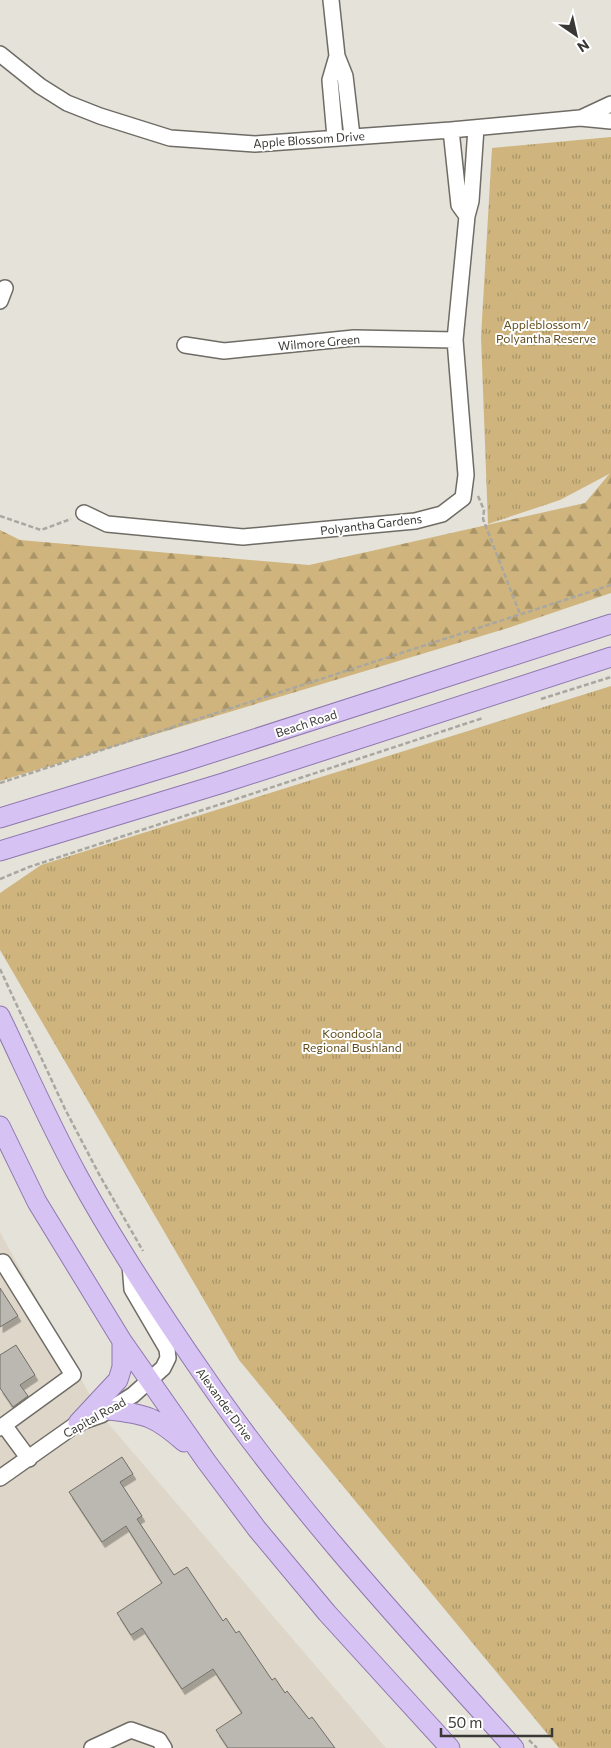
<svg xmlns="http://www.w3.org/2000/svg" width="611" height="1748" font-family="Commissioner,sans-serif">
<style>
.built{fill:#ded7c9}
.forest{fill:url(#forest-firs)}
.park{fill:url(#park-tufts)}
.building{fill:#bbb8b1;stroke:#716e68;filter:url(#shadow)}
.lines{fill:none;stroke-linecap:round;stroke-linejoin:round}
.minor-casing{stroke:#6f6c65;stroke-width:18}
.major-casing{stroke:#8e78ad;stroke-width:21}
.path{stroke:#a9a7a0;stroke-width:2.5;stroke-dasharray:5 2.5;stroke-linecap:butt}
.minor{stroke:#fff;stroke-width:15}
.major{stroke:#d7c2f4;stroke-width:19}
.labels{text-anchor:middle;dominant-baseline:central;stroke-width:4;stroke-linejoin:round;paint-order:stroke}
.street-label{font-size:12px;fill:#393835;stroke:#fff}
.park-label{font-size:12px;fill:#614c1d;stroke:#fff}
</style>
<defs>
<pattern id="forest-firs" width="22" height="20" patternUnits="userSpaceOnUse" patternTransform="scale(1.25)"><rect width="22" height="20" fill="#cfb57d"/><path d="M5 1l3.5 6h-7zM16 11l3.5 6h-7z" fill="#a99467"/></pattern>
<pattern id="park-tufts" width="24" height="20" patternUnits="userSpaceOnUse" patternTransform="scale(1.25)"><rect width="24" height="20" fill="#cfb57d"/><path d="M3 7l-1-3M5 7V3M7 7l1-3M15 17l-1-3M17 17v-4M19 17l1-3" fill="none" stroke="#a99467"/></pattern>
<filter id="shadow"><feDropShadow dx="3" dy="5.5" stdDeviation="0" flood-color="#0004"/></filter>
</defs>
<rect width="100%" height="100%" fill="#e5e2da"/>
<path class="built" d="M0,1232L101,1415L386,1748H0Z"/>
<path class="forest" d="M611,472V593L508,628L0,781V530L20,540L309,565L585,503Z"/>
<path class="park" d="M611,137V473L560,500L488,524L481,337L492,148Z
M611,686V1748H559L239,1360L0,950V893L41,865Z"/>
<path class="building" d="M0,1288L18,1316L0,1327Z
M16,1345L35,1375L20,1385L28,1396L13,1407L0,1388V1355Z
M122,1457L133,1474L120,1482L142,1516L137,1519L174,1575L187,1567L223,1621L226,1618L236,1633L239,1631L272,1680L275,1678L285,1693L287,1691L309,1719L312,1717L335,1748H228L216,1730L242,1713L213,1669L182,1689L142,1628L131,1635L117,1613L162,1583L126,1526L102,1542L69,1492Z"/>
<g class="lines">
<g class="minor-casing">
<path id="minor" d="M331,0L337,56L345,76L352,136
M0,54L40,86L67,103L100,116L170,138L255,144L451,130L580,118L611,121
M581,118L611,104
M451,130L459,205L467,216
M335,137L330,80L337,56
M0,301L5,288
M185,345L224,351L354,338L455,340
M84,513L107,524L243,537L415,521L442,514L463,498L466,475L455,340L467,216L471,201L476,128
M0,1264L3,1262L73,1375L0,1428
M4,1425L29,1459
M0,1478L78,1423L101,1415L133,1395L163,1368L168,1358L167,1349L132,1289L130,1264
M92,1748L131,1730L159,1740L164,1748"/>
</g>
<g class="major-casing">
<path id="major" d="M0,818L183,762L611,624
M0,851L223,783L611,657
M0,1016C25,1068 49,1123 77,1174C115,1244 160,1312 205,1377C296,1510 407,1629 514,1748
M0,1126L37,1202L122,1341L206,1461L257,1529L327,1613L450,1748
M109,1410C146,1414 156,1417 184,1442
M78,1423L118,1380L122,1367V1341"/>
</g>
<path class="path" d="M478,496L484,510L483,519L520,614
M0,516L41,530L71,519
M541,699L611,677
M0,783L611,585
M0,879L29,867L483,718
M0,969L65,1109L100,1176L143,1251
M529,1740L537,1748"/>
<use href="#minor" class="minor"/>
<use href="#major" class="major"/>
</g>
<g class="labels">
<g class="street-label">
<text transform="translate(309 139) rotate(-4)">Apple Blossom Drive</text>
<text transform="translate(319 342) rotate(-5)">Wilmore Green</text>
<text transform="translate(371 524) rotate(-7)">Polyantha Gardens</text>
<text transform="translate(306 723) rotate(-18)">Beach Road</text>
<text transform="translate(225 1404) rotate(54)">Alexander Drive</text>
<text transform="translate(94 1417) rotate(-29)">Capital Road</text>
</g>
<g class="park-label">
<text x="546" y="324">Appleblossom /<tspan x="546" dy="14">Polyantha Reserve</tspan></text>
<text x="352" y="1033">Koondoola<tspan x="352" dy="14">Regional Bushland</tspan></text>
</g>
</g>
<g transform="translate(576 35) rotate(146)" stroke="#ffffff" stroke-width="4" paint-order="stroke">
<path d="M0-4L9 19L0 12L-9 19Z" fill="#393835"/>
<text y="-8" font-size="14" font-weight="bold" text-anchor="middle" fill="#393835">N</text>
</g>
<path d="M441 1728v8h111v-8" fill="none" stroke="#393835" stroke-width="2.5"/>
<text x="448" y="1728" font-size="15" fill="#393835" stroke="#ffffff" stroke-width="4" paint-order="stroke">50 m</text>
</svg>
